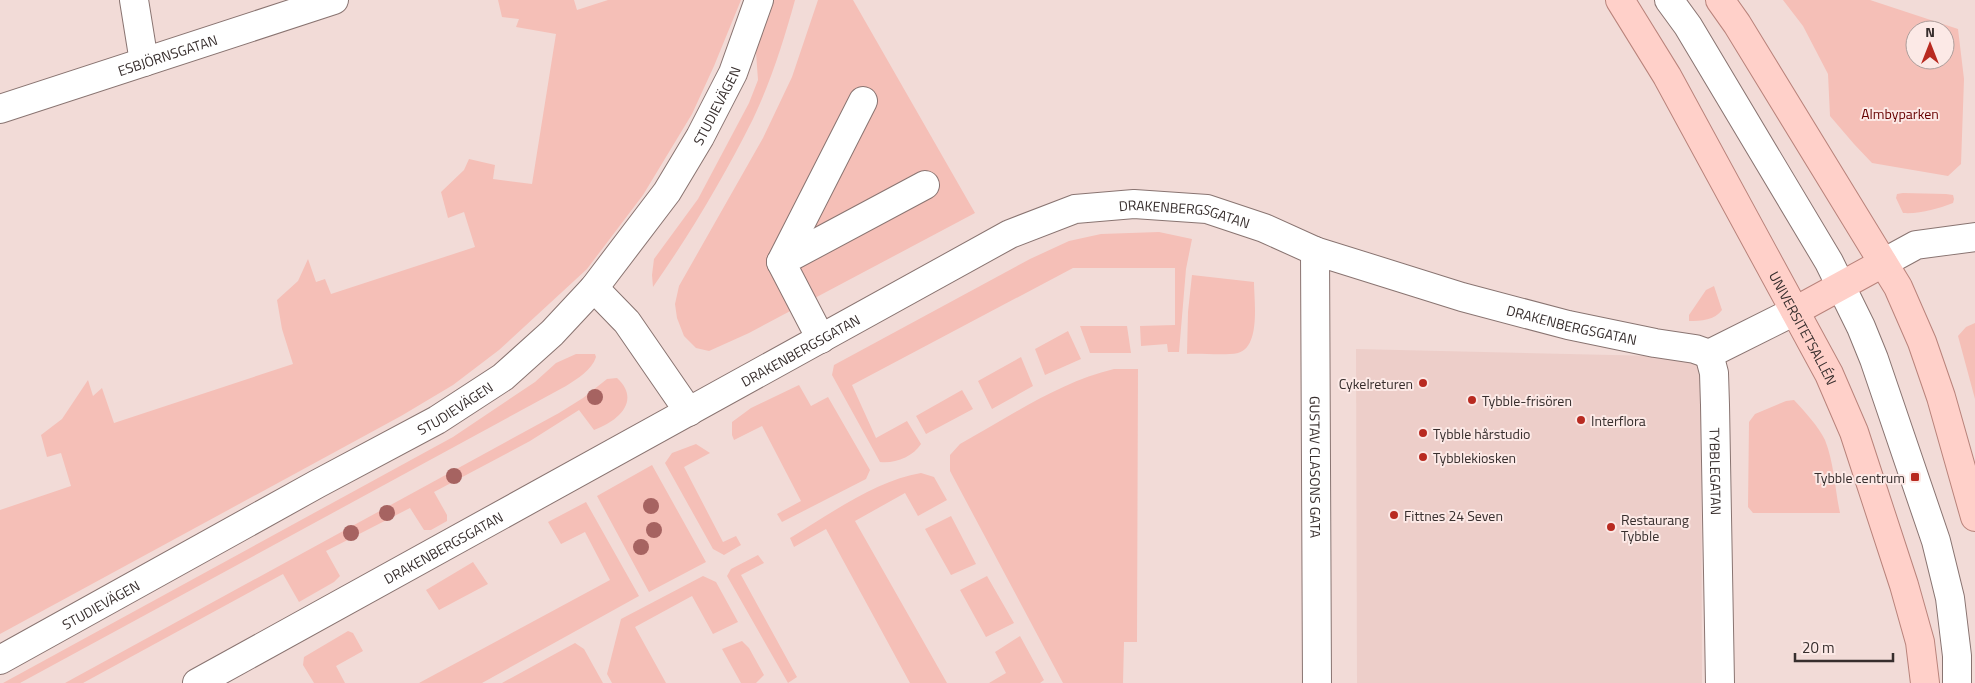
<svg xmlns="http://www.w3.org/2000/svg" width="1975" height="683" font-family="'Titillium Web',sans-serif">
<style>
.built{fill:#edcec9}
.green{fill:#f5bfb7;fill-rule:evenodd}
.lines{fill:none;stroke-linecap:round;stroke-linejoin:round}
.minor-casing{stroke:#897471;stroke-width:30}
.major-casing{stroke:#b9837b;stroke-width:30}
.minor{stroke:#fff;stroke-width:28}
.major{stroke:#ffd0c9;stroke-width:28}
.tree{fill:#a66361}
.poi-dot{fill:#b82a20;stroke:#fce9e6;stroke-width:2}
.labels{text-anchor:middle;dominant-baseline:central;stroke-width:4;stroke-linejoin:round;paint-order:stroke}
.street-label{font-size:14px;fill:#372e2d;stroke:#fce9e6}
.park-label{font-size:14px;fill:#670000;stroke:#fce9e6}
.poi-label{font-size:14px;fill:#372e2d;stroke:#fce9e6;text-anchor:start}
</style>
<rect width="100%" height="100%" fill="#f2dbd7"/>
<path class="built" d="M1356,349L1701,357L1702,683H1357Z"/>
<path class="green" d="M498,0H574L577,10L608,0H741L714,66L692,114L643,195L587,269L499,350L453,385L401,416L0,634V510L71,486L61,453L47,457L41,435L62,419L88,380L93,396L102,388L114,423L293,364L282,329L277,300L298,281L308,259L316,282L325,279L331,294L475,247L464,212L448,218L441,192L464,170L469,159L495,165L493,179L532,184L556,34L516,27L519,19L502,17Z
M774,0H795C784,40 771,81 753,119C724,177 690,234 653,287L652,275L654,259L698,199L749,103L758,80L755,38L766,10Z
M818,0H853L975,213L749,333L709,351L696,348L684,336L677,318L675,304L679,286L763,138L792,77Z
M1783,0H1870L1958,29L1964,79L1961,164L1948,176L1872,163L1854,144L1830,116L1828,74L1803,26ZM1915,30H1945V60H1915Z
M1903,193L1946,194L1953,195L1954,199L1953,203C1937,209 1921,214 1903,213L1896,198L1897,194Z
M1159,232L1192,239L1186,269L1179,352H1168L1167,344L1141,346L1140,326L1175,325V268H1073L852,385L876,438L907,421L921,444C913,457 894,464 880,462L832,375L834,365L1030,259L1069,241L1101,234Z
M1192,275L1254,282C1254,300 1261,347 1238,353C1224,356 1202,353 1187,354L1188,312Z
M1714,286L1722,310C1715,320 1701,321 1689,321V315L1706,290Z
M1975,323V399L1958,336L1966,327Z
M1080,326H1127L1131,353H1090Z
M1068,331L1081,359L1045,375L1035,349Z
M576,354H595L596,357C592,370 577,379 566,386L20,683H3L453,437L535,382L556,363Z
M1021,357L1033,386L992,409L978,381Z
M1114,369H1138L1137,642H1124L1123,683H1063L950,471V455L960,444C1009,417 1059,382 1114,369Z
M617,378C642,401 617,422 594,430L579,410L530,441L434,492L447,515V521L431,530H424L410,508L326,551L340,576L334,582L299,602L283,574L83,683H65L559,413L583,398L607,379Z
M799,385L811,406L828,397L870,470L866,479L782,522L777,514L801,501L762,426L734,440L732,435V422L751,408Z
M962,390L973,409L926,434L916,416Z
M1794,400C1805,412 1818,426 1825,440C1834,462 1835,490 1840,513H1753L1748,507L1749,422L1755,414L1786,401Z
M696,444L710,453L684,467L723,542L736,536L741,545L724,555L713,549L665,463L672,453Z
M652,465L706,562L649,592L597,496Z
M921,473L934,477L947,500L918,516L905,493L855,521L947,683H910L826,529L794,547L790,538C828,515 877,480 921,473Z
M586,502L639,596L482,683H419L610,580L585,532L561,544L548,522Z
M951,516L976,564L951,575L925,529Z
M758,555L764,563L741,575L797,677L788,683L727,576L731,569Z
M473,562L488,584L439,610L426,590Z
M703,576L716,582L738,622L713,634L692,596L635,627L666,683H612L607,674L621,619Z
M987,576L1014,623L986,637L960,590Z
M348,631L353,633L363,651L336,666L345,683H314L303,665L304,657Z
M1020,636L1044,680L1040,683H989L1006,673L995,652Z
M742,641L749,648L764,675L756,683H741L722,649Z
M575,643L584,649L603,683H502Z"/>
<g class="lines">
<g class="minor-casing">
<g id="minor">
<path d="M134,0L144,62"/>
<path d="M1669,0L1688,26L1829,262L1861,327L1874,359L1936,541L1950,598L1957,656V683"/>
<path id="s1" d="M0,109L334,0"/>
<path id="s2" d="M1315,251L1317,683"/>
<path d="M781,262L863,101"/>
<path d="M1883,263L1916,245L1975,237"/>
<path d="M594,288L627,322L689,412"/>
<path d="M821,339L781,262L925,185"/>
<path id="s3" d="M1709,354L1714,373L1715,405L1720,683"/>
<path d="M1709,354L1795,311"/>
<path id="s4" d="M0,660L317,484L437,420L503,377L552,333L594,288L667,192L700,137L733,73L759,0"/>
<path id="s5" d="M197,683L1010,234L1075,209L1134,204L1207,209L1264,228L1315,251L1462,297L1568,325L1655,343L1695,349L1709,354"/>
</g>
</g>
<g class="major-casing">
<g id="major">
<path id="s6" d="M1620,0L1667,76L1829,374L1854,432L1904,585L1920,642L1925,683"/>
<path d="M1720,0L1737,24L1898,287L1922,342L1941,397L1975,517"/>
<path d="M1795,311L1883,263"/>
</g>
</g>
<use href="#minor" class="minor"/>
<use href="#major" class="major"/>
</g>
<g class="tree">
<circle cx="595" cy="397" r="8"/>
<circle cx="454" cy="476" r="8"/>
<circle cx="651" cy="506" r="8"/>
<circle cx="387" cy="513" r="8"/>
<circle cx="654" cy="530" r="8"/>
<circle cx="351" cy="533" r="8"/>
<circle cx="641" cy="547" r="8"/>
</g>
<g class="poi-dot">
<circle cx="1423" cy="383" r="5"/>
<circle cx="1472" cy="400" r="5"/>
<circle cx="1581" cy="420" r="5"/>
<circle cx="1423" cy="433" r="5"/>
<circle cx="1423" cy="457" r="5"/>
<rect x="1910" y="472" width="10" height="10" rx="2.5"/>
<circle cx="1394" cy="515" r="5"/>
<circle cx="1611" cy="527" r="5"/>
</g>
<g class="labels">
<g class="street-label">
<text stroke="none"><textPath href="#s1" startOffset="176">ESBJÖRNSGATAN</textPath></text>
<text stroke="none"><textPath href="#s4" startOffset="925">STUDIEVÄGEN</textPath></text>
<text stroke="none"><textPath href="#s5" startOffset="1109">DRAKENBERGSGATAN</textPath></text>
<text stroke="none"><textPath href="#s5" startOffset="1514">DRAKENBERGSGATAN</textPath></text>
<text stroke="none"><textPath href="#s6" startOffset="376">UNIVERSITETSALLÉN</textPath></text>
<text stroke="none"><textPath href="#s5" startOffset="689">DRAKENBERGSGATAN</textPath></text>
<text stroke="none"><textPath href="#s4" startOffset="520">STUDIEVÄGEN</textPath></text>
<text stroke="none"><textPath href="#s2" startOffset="216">GUSTAV CLASONS GATA</textPath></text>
<text stroke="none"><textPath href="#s3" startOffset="118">TYBBLEGATAN</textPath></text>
<text stroke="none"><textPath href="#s5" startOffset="281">DRAKENBERGSGATAN</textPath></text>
<text stroke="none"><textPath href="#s4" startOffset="115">STUDIEVÄGEN</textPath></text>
</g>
<g class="park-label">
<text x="1900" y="113">Almbyparken</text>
</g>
<g class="poi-label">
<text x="1413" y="383" text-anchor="end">Cykelreturen</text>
<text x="1482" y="400">Tybble-frisören</text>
<text x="1591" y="420">Interflora</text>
<text x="1433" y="433">Tybble hårstudio</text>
<text x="1433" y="457">Tybblekiosken</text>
<text x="1905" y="477" text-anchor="end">Tybble centrum</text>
<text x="1404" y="515">Fittnes 24 Seven</text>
<text x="1621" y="519">Restaurang<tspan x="1621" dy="16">Tybble</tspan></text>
</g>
</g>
<g transform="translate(1930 45)"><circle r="24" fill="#fce9e6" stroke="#ad9e9c"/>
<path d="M0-4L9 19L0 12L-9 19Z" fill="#b82a20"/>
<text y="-8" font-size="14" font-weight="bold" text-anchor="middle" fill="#372e2d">N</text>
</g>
<path d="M1795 653v8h98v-8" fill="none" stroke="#372e2d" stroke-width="2.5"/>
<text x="1802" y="653" font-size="15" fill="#372e2d" stroke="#fce9e6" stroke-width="4" paint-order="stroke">20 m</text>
</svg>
